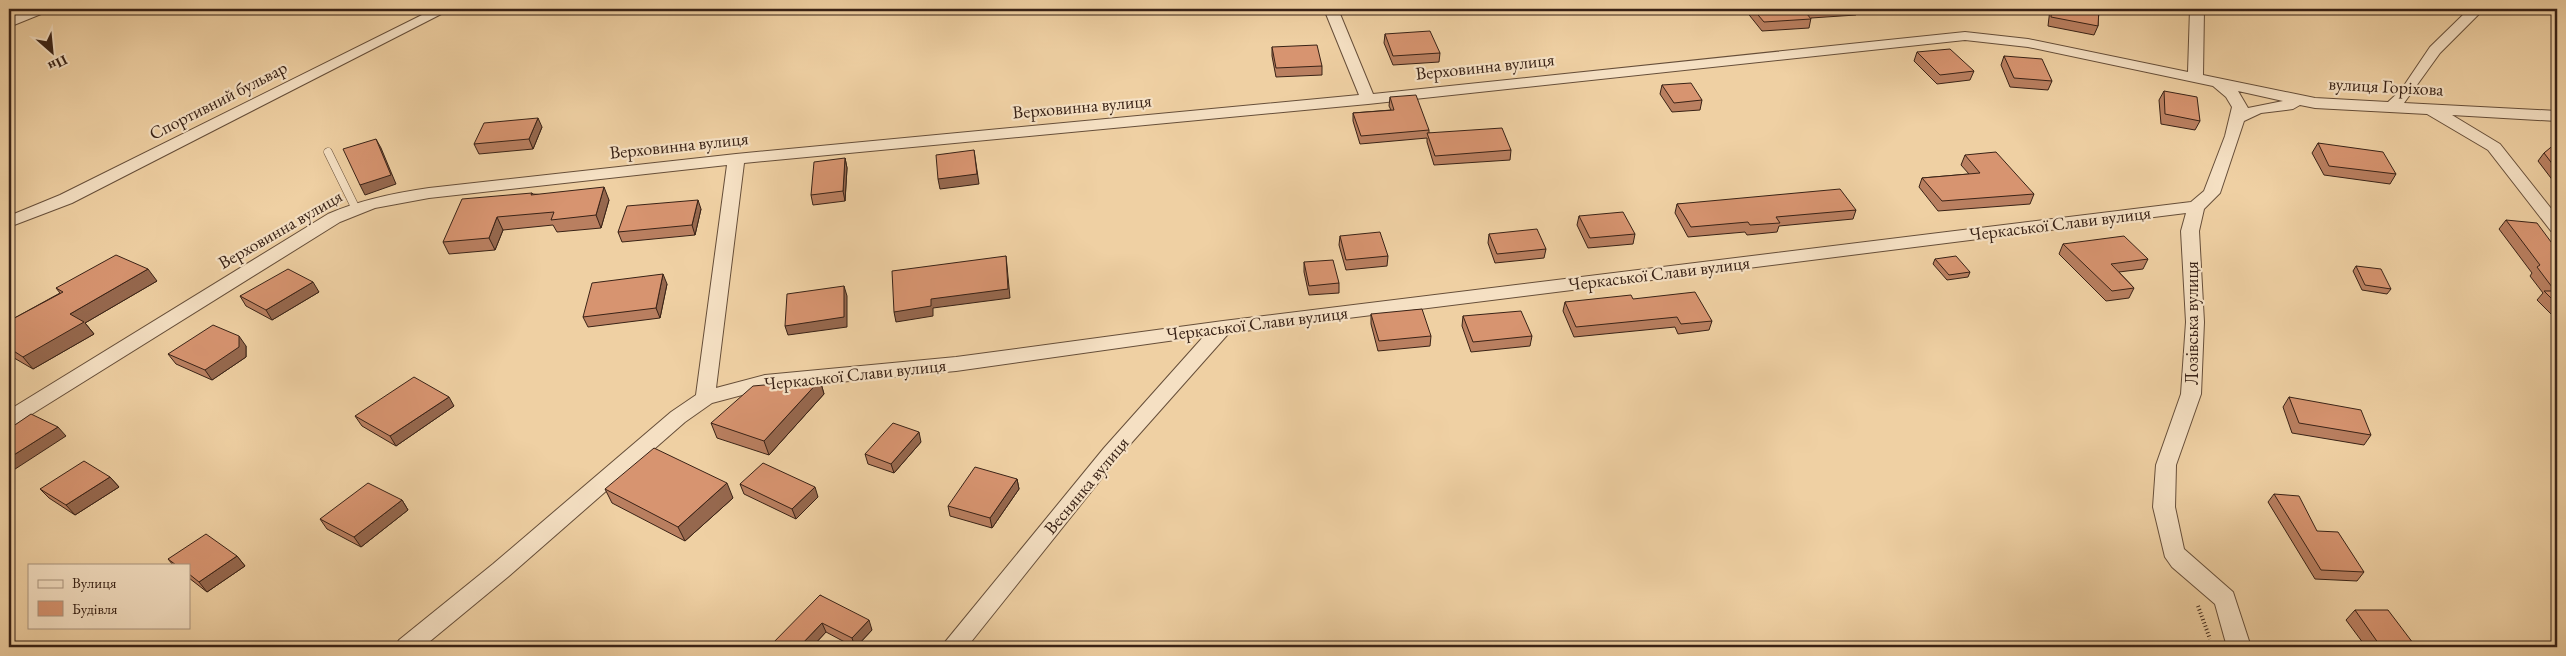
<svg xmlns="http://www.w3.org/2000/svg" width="2566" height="656" font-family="'EB Garamond',serif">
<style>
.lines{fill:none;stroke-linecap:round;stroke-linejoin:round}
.lane-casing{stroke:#664e39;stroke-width:9}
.street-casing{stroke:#664e39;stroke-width:2}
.path{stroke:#392216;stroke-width:4;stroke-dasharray:1 2.5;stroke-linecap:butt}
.lane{stroke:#f5e0c3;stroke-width:8}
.street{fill:#f5e0c3;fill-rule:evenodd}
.wall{fill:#b97f60;stroke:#392216}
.shaded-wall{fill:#96684e;stroke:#392216}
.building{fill:#d79470;stroke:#392216}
.labels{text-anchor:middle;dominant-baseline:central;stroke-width:4.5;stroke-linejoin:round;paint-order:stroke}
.street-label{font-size:18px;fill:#392216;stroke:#f5e0c3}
</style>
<rect width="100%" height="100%" fill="#efd0a3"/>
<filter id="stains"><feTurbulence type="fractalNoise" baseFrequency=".004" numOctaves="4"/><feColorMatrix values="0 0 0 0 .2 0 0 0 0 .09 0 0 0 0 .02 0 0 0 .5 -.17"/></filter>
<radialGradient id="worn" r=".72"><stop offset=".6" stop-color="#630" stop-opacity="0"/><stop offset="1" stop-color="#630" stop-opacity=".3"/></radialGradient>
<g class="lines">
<g class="lane-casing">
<path id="lane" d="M328,152L355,207"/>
</g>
<g class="street-casing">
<path id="street" d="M30,9H48L46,12L9,27V18Z
M434,9H451L72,203L9,227V216L60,195Z
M1324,9H1338L1373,94L1965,32L2028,39L2188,72L2190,9H2204L2203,75L2315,98L2388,102L2401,90L2430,47L2469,9H2484L2440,53L2404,103L2557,111V121L2452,115L2500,144L2557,216V232L2551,231L2488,150L2427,114L2315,108L2300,105L2293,109L2261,113L2244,121L2220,193L2204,209L2199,231L2204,322L2201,394L2176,465L2175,507L2184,549L2233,592L2251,647H2227L2215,604L2172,567L2165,557L2153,507L2156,465L2181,394L2186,322L2181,231L2186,213L1229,333L1118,458L967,647H941L1104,448L1204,336L956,371L765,389L712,403L685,422L509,576L423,647H395L399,640L493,564L671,412L696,395L727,165L429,198L375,208L340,222L16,424L9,426V410L328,214C360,200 394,193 429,188L736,154L1359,95ZM1965,40L2028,47L2213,86L2226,97L2232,107L2225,136L2204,191L2191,202L1223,321L956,357L765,375L716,388L744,163L1368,104ZM2238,91L2283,101L2248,108Z"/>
</g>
<path class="path" d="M2198,606L2210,639"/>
<use href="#lane" class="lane"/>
<use href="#street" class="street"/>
</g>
<path class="wall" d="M1747,9H1858L1856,15L1811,18L1809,28L1762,31L1746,11Z
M2050,9H2099L2098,26L2094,35L2048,26Z
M2393,9H2413L2407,14Z
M1385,34L1440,53L1439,62L1393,65L1384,43Z
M1272,47L1322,66V75L1276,77L1272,56Z
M1917,52L1974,71L1970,80L1937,84L1914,61Z
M2004,56L2052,81L2048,90L2010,87L2001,65Z
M1662,85L1702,100L1700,110L1672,112L1660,94Z
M2164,91L2200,121L2195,130L2161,124L2159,100Z
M1390,97L1429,130V133L1511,150L1510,160L1434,165L1427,142V138L1360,144L1353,121V113L1391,110L1389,106Z
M542,127L533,149L479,154L474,144Z
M2318,143L2396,174L2390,184L2324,175L2312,153Z
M2557,145V186L2538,161L2544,153Z
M1965,155L2034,194L2030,204L1938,211L1919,187L1922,178L1969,174L1961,165Z
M845,158L847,168L845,201L813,205L811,195Z
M532,193L533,194L609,200L601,228L557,232L553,225L503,230L495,250L449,254L443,242Z
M1677,204L1856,210L1853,219L1779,226L1777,232L1747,235L1745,232L1688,237L1675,213Z
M701,209L695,235L622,242L618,232Z
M1579,216L1635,234L1633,244L1588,248L1577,225Z
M2506,220L2557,250V320L2537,300L2543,293L2530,276L2532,273L2499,229Z
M1489,234L1546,249L1544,258L1495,263L1488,243Z
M1340,236L1388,256L1387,266L1346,270L1339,245Z
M2063,244L2148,259L2143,269L2119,272L2134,288L2129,298L2106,301L2059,254Z
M1935,259L1970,272L1968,277L1947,280L1933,264Z
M1304,262L1339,283V293L1309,295L1304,272Z
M2356,266L2391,289L2387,294L2362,290L2353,271Z
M157,281L85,323L94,334L33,369L9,355V321L60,293L56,288Z
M667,284L660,318L588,327L583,317Z
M319,292L272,320L246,306L240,296Z
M1565,302L1712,321L1709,330L1678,334L1675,327L1574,337L1563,311Z
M1371,314L1431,336L1430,346L1378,351L1371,324Z
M1463,316L1532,336L1530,346L1471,352L1462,326Z
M246,346V357L212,380L176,364L168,354Z
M820,380L824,394L769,455L717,438L711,423Z
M2289,397L2371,435L2364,445L2292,433L2283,407Z
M454,406L396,446L362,426L355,416Z
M921,442L894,473L868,464L865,454Z
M110,477L119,487L75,515L49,498L40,489Z
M1017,479L1019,489L992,528L950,516L948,506Z
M740,484L818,497L796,519L744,494Z
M605,489L733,498L685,541L612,503Z
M2274,494L2364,572L2357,581L2315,579L2268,502Z
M402,500L408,510L361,547L327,529L320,519Z
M237,556L245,566L207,592L189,578V565H173L168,559Z
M820,595L872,630L856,647H854L826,632L812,647Z
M2355,610L2416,647H2366L2346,620Z"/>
<path class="shaded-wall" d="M2410,9H2413L2407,14Z
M538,118L542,127L533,149L529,139Z
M376,139L381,148L396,184L365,195L360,185Z
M974,150L979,184L940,189L938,179Z
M845,158L847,168L845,201L843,191Z
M604,187L609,200L601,228L596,215Z
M698,200L701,209L695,235L692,225Z
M497,217L503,230L495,250L489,238Z
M1006,256L1007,266L1010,298L933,308V316L896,322L894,312Z
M148,269L157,281L85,323L94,334L33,369L23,357L70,314Z
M663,274L667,284L660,318L656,308Z
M313,282L319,292L272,320L266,310Z
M844,286L847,296V327L788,335L785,326Z
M239,336L246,346V357L212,380L205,370Z
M820,380L824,394L769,455L764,441Z
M449,397L454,406L396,446L390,436Z
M58,427L66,436L9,473V458Z
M919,432L921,442L894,473L891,464Z
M110,477L119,487L75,515L66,505Z
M1017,479L1019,489L992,528L990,518Z
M727,483L733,498L685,541L678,527Z
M815,487L818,497L796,519L792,509Z
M402,500L408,510L361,547L354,537Z
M237,556L245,566L207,592L199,582Z
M869,620L872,630L856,647H855L852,638Z
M822,623L826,632L812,647H799Z"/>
<path class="building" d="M1753,9H1803L1811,19L1764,22Z
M2052,9H2099L2098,26L2051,17Z
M1430,31L1440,53L1393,56L1385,34Z
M1317,45L1322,66L1276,68L1272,47Z
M1950,49L1974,71L1940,75L1917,52Z
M2004,56L2042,59L2052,81L2014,78Z
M1691,83L1702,100L1674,103L1662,85Z
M2164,91L2197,97L2200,121L2165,114Z
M1416,95L1429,130L1361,136L1353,113L1394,110L1390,97Z
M538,118L529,139L474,144L484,123Z
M1502,128L1511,150L1435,156L1427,133Z
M376,139L391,175L360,185L343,149Z
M2318,143L2383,152L2396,174L2329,166Z
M2556,143L2557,145V170L2544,153Z
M974,150L977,174L938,179L936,155Z
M1996,152L2034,194L1942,201L1922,178L1980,173L1965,155Z
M845,158L843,191L811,195L814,162Z
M604,187L596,215L551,220L554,212L497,217L489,238L443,242L462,199L532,193L531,195Z
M1840,189L1856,210L1776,217L1780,223L1750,225L1748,222L1691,227L1677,204Z
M698,200L692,225L618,232L627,206Z
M1623,212L1635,234L1590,238L1579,216Z
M2506,220L2537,223L2557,250V304L2544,291H2555L2537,267L2540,265Z
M1537,229L1546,249L1497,254L1489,234Z
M1380,232L1388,256L1346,260L1340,236Z
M2124,236L2148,259L2111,264L2134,288L2112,291L2063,244Z
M116,255L148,269L70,314L84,322L23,357L9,348V321L63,292L56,288Z
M1006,256L1008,289L931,299V306L894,312L892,271Z
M1956,256L1970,272L1949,275L1935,259Z
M1333,260L1339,283L1309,286L1304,262Z
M2356,266L2381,269L2391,289L2365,285Z
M288,269L313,282L266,310L240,296Z
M663,274L656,308L583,317L592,283Z
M844,286V317L785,326L787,294Z
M1695,292L1712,321L1681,324L1677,317L1576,327L1565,302L1631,295L1633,299Z
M1422,309L1431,336L1379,341L1371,314Z
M1521,311L1532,336L1473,342L1463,316Z
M213,325L239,336V347L205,370L168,354Z
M414,377L449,397L390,436L355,416Z
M820,380L764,441L711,423L753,386Z
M2289,397L2361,410L2371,435L2299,423Z
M31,414L58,427L9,458V429Z
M893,423L919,432L891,464L865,454Z
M654,448L727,483L678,527L605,489Z
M84,461L110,477L66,505L40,489Z
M763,463L815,487L792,509L740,484Z
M975,467L1017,479L990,518L948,506Z
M368,483L402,500L354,537L320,519Z
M2274,494L2299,496L2317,531L2338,532L2364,572L2321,570Z
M206,534L237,556L199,582L189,574V565H176L168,559Z
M820,595L869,620L852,638L822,623L799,647H769Z
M2355,610H2388L2416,647H2381Z"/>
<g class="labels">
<g class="street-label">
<text transform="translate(1485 66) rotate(-6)">Верховинна вулиця</text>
<text transform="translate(2386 86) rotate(3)">вулиця Горіхова</text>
<text transform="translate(218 100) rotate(-27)">Спортивний бульвар</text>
<text transform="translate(1082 106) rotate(-5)">Верховинна вулиця</text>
<text transform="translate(679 145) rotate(-6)">Верховинна вулиця</text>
<text transform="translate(2060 223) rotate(-7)">Черкаської Слави вулиця</text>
<text transform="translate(280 229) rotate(-30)">Верховинна вулиця</text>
<text transform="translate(1659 273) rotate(-7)">Черкаської Слави вулиця</text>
<text transform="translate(1257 323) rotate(-7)">Черкаської Слави вулиця</text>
<text transform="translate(2191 323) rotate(-90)">Лозівська вулиця</text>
<text transform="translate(855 374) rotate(-6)">Черкаської Слави вулиця</text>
<text transform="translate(1086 485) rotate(-50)">Веснянка вулиця</text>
</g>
</g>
<rect width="2566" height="656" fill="none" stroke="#efd0a3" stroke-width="30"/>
<rect x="10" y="10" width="2546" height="636" fill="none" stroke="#392216" stroke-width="2.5"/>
<rect x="15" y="15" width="2536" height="626" fill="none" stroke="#392216"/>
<rect x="28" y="564" width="162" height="65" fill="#f5e0c3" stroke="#aa947e"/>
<rect x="38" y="580" width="25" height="8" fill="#f5e0c3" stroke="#aa947e"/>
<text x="72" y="588" font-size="15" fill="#392216">Вулиця</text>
<rect x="38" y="601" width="25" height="15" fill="#d79470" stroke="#aa947e"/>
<text x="72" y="614" font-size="15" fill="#392216">Будівля</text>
<g transform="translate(52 52) rotate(153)" stroke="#f5e0c3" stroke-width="4" paint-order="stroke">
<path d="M0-4L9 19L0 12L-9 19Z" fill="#392216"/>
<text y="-8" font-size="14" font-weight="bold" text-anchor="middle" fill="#392216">Пн</text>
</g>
<rect width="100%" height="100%" filter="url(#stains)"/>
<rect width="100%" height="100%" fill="url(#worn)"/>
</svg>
